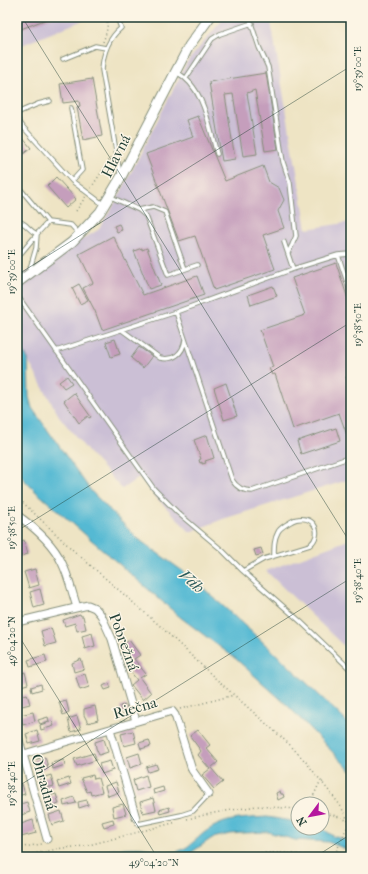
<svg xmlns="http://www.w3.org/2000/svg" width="368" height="874" font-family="'IM FELL French Canon',serif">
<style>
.industrial{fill:#cbbfd5}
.water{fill:#55b9d3;stroke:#3a7b84}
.building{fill:#c59ebc}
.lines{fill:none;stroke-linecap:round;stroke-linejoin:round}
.service-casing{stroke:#86907c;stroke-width:5.5}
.minor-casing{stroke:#86907c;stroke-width:9}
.tertiary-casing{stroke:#86907c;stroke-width:11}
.path{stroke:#86907c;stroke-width:1.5;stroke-dasharray:1 3;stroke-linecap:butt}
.service{stroke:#fff;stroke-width:3.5}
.minor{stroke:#fff;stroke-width:7}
.tertiary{stroke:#fff;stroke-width:9}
.ticks{fill:none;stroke:#1f3d34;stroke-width:1;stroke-opacity:0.45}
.labels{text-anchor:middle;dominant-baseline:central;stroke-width:3;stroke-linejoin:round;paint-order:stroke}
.street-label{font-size:15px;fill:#1f3d34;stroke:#fcf5e5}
.water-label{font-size:16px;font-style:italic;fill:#2c5c5c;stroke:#fcf5e5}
.neatline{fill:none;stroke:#1f3d34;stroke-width:1.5}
.ticks-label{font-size:10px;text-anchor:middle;fill:#1f3d34}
</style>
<rect width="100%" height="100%" fill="#fcf5e5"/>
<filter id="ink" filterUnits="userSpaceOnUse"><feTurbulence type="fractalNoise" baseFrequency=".025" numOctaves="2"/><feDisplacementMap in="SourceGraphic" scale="8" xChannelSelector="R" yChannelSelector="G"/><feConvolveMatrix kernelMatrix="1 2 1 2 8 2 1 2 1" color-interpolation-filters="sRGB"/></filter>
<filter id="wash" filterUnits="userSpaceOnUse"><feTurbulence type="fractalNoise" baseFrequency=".012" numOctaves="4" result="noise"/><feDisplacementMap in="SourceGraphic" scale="16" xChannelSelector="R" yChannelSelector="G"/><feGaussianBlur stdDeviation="0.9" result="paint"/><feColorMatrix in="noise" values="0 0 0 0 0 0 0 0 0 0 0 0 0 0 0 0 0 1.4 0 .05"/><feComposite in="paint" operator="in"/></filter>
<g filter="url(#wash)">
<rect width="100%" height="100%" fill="#eee4c4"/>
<path class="industrial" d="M17,17H91L17,47Z
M225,17H270L307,229L351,222V479L223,519L190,532L154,495L139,477L122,489L89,453L59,416L21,348L17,350V278L98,230L118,198L187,62Z
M351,539V653L266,571Z"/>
<path class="water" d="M17,340L28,359L29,397L32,408L91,491L138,539L191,577L287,664L345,720L351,727V771L287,705L236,659L180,617L34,490L17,472Z
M267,817L298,822V828H322L333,836L351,841V851L328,842L295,840L268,832L243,833L230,834L212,838L189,854L181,857H81C100,852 122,846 142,848C153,849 164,854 175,852C187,850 196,839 205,832C227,817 242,819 267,817Z"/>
<g id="blocks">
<path class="building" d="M17,17H52L21,29Z
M79,17H91L81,21Z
M266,73L278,149L265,151L255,90L247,93L257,154L243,156L233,94L225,95L235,159L222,161L209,82Z
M92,79L102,136L83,140L77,107L80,106L79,101L63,103L60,84Z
M198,116L225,181L263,166L269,182L279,188L284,200L278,211L284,228L263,235L275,269L214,290L195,236L179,241L146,154L193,137L187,120Z
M17,131L31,148L22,155L17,149Z
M56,177L76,199L66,208L47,186Z
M119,224L122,230L117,232L114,226Z
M113,236L143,295L197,276L204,295L102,330L95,311L83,288L93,283L79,254Z
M142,248V250L147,248L161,285L149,289L134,251Z
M336,263L351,308V376L346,377L351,393V409L347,411L349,417L351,416V437L348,438L339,413L293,429L275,374L272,375L269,368L273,367L260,330L305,315L292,278Z
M79,284L88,300L80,304L72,288Z
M273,286L277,296L251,305L248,295Z
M115,339L120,354L111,357L106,342Z
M139,347L152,356L143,368L131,358Z
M67,376L72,383L64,388L59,382Z
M226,383L237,416L224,420L214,388Z
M74,393L91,417L89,418L88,416L79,423L64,401Z
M336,428L340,441L301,454L297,441Z
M207,435L214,458L205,461L206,463L202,464V462L200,463L199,460L201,459L194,440Z
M24,540L28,554L18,557L17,543Z
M261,548L263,554L256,556L254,550Z
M35,569L39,585L29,588L24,572Z
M40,589L44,605L34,608L30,592Z
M80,614L81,616H83L86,629L77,631L75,623L65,626L63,620Z
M51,628L56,643L45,646L41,631Z
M92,633L95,646L85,649L82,636Z
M129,640L140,655L134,659L146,674L140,678L151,693L143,700L131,685L137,680L126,666L132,661L120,647Z
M17,654L21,666L17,667Z
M45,655L47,662L30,667L28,660Z
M81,659L84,669L74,672L72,663Z
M25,672L28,684L17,687V675Z
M85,674L89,687L80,690L76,677Z
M109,683L111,688L105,690L103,686Z
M41,684L42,689L32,692L31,687Z
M27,694L30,704L18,707L17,697Z
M66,700L69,712L63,715L59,702Z
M126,705L128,712L122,713L120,706Z
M95,706L98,720L88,723L84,715V709Z
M33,712L35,721L23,725L20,715Z
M77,716L81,729L71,732L68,719Z
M48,717L49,721L40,724L38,720Z
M52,721L54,726L41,730L40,725Z
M37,730L40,741L29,744L26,734Z
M198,730L210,745L206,748L218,762L211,768L223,782L214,789L202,775L210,769L198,755L201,751L190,736Z
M133,731L136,743L124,746L121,734Z
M104,739L108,752L99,755L96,748L95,742Z
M149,740L151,746L141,749L139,743Z
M94,753L96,760L77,766L74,759Z
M139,753L142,764L130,768L127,757Z
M45,757L48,767L36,771L33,760Z
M64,760L65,765L53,769L51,763Z
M110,761L113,770L102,774L99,764Z
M156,764L158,769L148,772L146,767Z
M51,775L54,786L42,789L39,779Z
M93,775L94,779L98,778L102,792L91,795L90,791L87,792L81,778Z
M146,775L149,787L136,791L133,780Z
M69,778L71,784L59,788L57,782Z
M116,782L119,792L108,796L105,786Z
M22,784L25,794L17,796V786Z
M163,787L164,791L154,794L153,790Z
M280,791L281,794H283L284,797L278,800L276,793Z
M56,794L59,804L47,808L44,797Z
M74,797L76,803L64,806L63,801Z
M153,798L156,810L143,813L140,802Z
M87,800L88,805L79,808L78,802Z
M27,802L30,812L18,816L17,805Z
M123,804L126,814L114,817L112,807Z
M169,807L170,811L160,814L159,810Z
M61,811L64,821L52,825L49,815Z
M113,819L114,824L104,827L102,822Z
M33,820L36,833L21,837L18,825Z"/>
</g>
</g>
<g filter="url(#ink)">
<use href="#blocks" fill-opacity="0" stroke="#86907c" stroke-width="1"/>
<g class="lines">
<g class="service-casing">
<path id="service" d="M117,17L121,28C109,38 103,54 102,70L120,174
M249,17L259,47L268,67L283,162L290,183L296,236L292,245L288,253
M63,59L95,46L106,48
M176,72C204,86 209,126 217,154
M186,78L212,39L220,34L252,23
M71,108L82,170L72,181
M17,113L38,104L50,101
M17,118L23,127L72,181L104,205
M17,185L48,222L71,225L79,234
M111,197L139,210L146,216L168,275L197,265
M139,210L153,207L165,212L185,269
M17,221C28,223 27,230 37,234L48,222
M284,242L293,269
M338,255L351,294
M17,258L37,234
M29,272L36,248L37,234
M17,295L154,489L178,513L223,551L243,571L301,622L351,670
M176,312L232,480C237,488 243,491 252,491L351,457
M122,330L160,358C173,361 183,354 185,340
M56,351L176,312L293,269L338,255L351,254
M243,571L264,559L310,545C323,534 315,516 298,519C294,519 291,522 287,524C284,526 280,528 278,532C274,539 274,547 274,556
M136,818L138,824L181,815L193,811L209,794"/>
</g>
<g class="minor-casing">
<path id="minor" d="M17,515C34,527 53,543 62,563C69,577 72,593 77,607
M17,622L88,605L95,608L101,615L112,639L136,721
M110,729L136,818
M17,733L47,839
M17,756L172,711L175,715L192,770L209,794"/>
</g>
<g class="tertiary-casing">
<path id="tertiary" d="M17,283L72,242L100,212L121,177L189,46L210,17"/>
</g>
<path class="path" d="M103,42C106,34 109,26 106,17
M91,188L112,156
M76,211L86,196
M17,497L74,551L159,625L215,678L289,744L306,762L340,805L348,820V825L336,852L335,857
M180,709L234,695
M306,804L312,799L319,784L323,782
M322,812L343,818L348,822
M187,819L214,813L257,806L298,809
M17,848L42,844
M17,857L63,848L85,846L177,822
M229,857C257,852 284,851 312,857"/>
<use href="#service" class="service"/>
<use href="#minor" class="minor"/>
<use href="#tertiary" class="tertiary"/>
</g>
</g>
<path class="ticks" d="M22,17L351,544M17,19L20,17M17,275L351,66M17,531L351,322M17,633L157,857M17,787L351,578M315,857L351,834"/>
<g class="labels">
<g class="street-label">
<text transform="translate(116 156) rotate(-63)">Hlavná</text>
<text transform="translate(124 642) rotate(70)">Pobrežná</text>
<text transform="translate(135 708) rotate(-16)">Riečna</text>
<text transform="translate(44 782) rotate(74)">Ohradná</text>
</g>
<g class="water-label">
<text transform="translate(192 581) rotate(41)">Váh</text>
</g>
</g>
<rect width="368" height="874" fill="none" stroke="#fcf5e5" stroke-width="44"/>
<g transform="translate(310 816) rotate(238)"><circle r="19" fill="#fcf5e5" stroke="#a4ab9e"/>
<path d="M0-3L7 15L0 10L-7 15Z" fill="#b5179e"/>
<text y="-6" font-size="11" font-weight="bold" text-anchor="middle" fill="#1f3d34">N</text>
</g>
<rect x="22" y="22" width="324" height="830" class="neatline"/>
<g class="ticks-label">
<text transform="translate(357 69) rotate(-90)" y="4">19°39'00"E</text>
<text transform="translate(11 272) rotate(-90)" y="4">19°39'00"E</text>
<text transform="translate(357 325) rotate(-90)" y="4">19°38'50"E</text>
<text transform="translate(11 528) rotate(-90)" y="4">19°38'50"E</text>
<text transform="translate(357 581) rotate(-90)" y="4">19°38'40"E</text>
<text transform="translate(11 641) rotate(-90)" y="4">49°04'20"N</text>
<text transform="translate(11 784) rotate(-90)" y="4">19°38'40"E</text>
<text x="154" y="866">49°04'20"N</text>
</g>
</svg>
